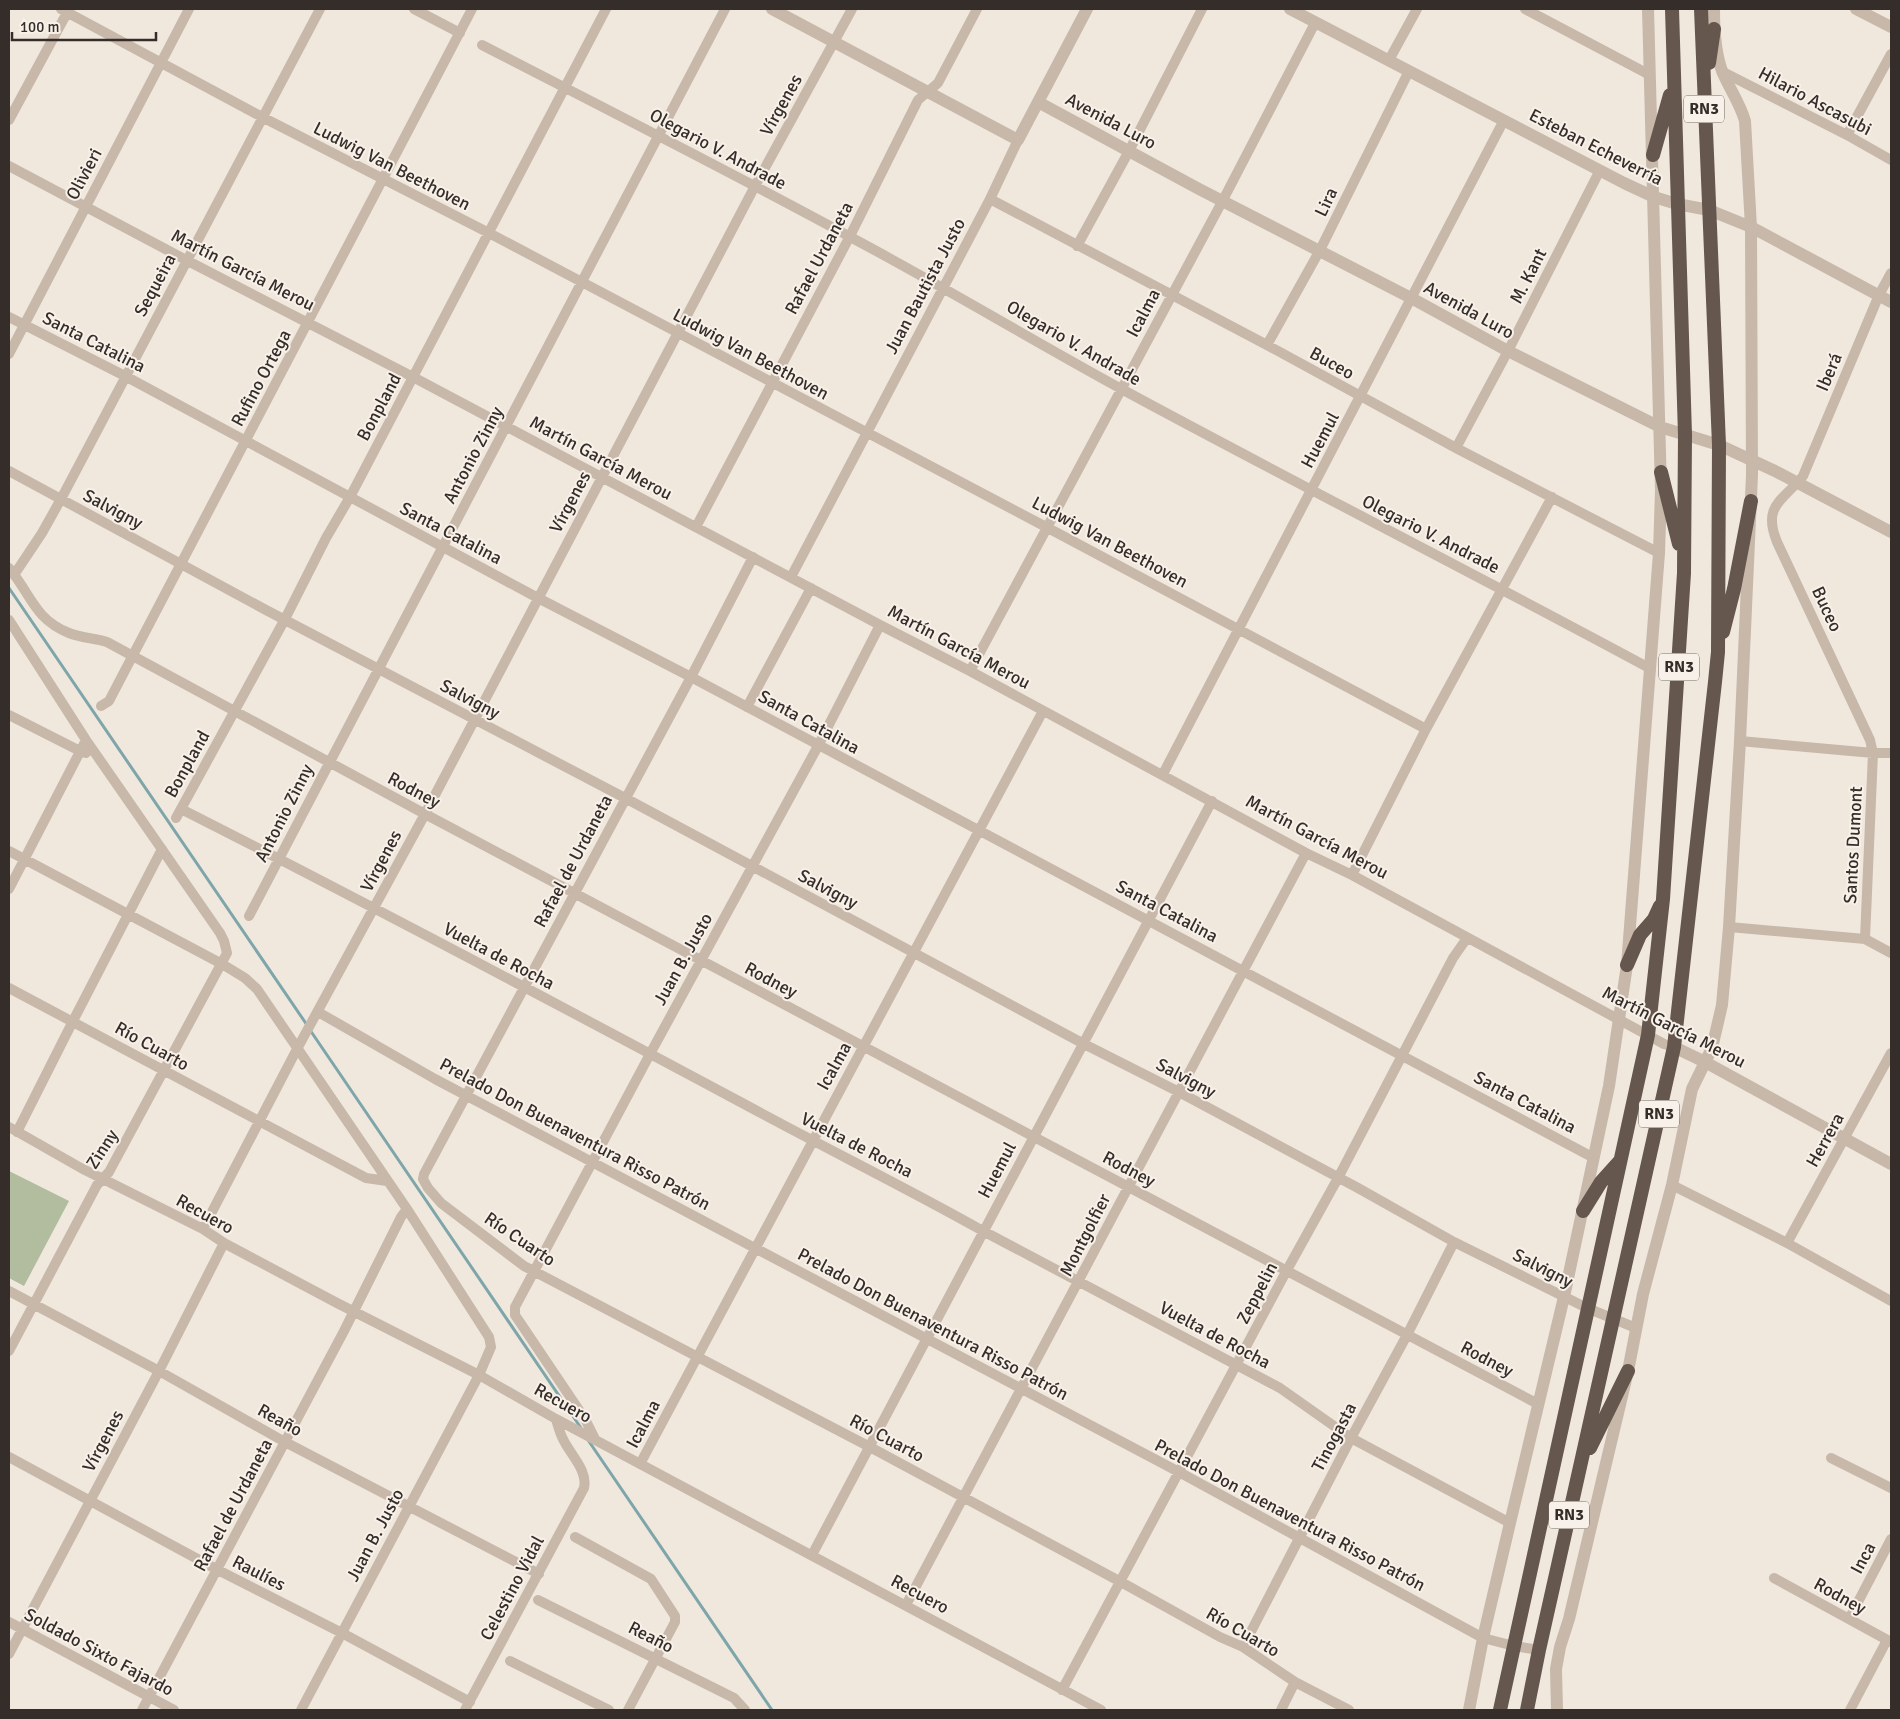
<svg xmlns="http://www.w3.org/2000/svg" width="1900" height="1719" font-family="Signika,sans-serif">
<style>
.green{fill:#b1bd9e}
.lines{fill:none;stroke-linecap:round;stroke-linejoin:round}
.stream{stroke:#7ea6aa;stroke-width:3}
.minor{stroke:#c7b8aa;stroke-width:10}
.tertiary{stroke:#c7b8aa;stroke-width:12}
.trunk{stroke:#65564e;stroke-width:14}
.labels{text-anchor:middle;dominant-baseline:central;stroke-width:4;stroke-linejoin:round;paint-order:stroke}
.shield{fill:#f8f1e9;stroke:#706863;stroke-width:1}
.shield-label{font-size:16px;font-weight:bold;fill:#352d29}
.street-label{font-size:18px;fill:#352d29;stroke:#f8f1e9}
</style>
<rect width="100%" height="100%" fill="#f0e8dd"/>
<path class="green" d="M9,1171L69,1201L24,1286L9,1278Z"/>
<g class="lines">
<path class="stream" d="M9,588L307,1025
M310,1030L581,1428
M588,1440L772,1710"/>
<path class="minor" d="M61,9L264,118L489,233L1048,528L1426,729
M414,9L460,33
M1525,9L1650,75
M482,45C606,109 731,172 854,239C946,288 1035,342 1127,392C1301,486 1477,575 1651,669
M1389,60L1417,9
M1723,72L1847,135L1891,160
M9,120L69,9
M1847,135L1891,54
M9,166L186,260L413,377L880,625L970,671L1306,853L1352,875L1664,1044L1674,1047
M990,199L1267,345L1456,448L1659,553
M1077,246L1129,151L1202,9
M9,317L125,376L538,598L691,677L1594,1158
M1267,345L1320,250L1409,71
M9,354L189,9
M1456,448L1508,351L1600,170
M9,471L266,610L625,798L1084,1044L1179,1092L1358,1188L1454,1242L1587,1308L1636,1328
M696,527L850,236L918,100L938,83L977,9
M753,557L691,677L424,1174L423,1179L428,1188L441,1203L524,1266L868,1446L1121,1582L1220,1637L1243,1647L1295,1682L1349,1710
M9,568C31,594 34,619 69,633C81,638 95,638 107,642L425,814L1538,1404
M14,575L42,533L61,499L320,9
M791,577L990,199L1018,140
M9,620L86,740L220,933L224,941L227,953L109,1172L97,1185L9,1351
M970,671L1223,200L1315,23
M101,706L109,701L132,657L472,9
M747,707L811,588
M9,715L80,751L86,753
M1740,741L1873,753H1891
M1163,774C1275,555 1392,339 1504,120
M181,809C371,905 559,1005 746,1105C825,1148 905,1187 983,1231L1280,1388L1351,1438L1510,1523
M176,818L285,619L326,538L350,497L413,377L606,9
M9,851L222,964L245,978L257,989L407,1209L489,1337L491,1347L479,1375L301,1710
M1352,875L1426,729L1552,497
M9,889L86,740
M249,916L725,9
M1729,927L1865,939L1891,953
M1865,939L1873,753L1870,740L1777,542C1762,505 1783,501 1803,476L1879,295L1891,273
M9,988L366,1178L387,1181
M318,1012L435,1079L1179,1472L1483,1638L1514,1646L1539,1650
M9,1127L81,1168L203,1229L224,1243L337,1303L479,1375L556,1419L1101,1710
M17,1132L73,1021L162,849
M1672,1185L1787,1243L1891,1301
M203,1229L297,1049L425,814L755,186L852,9
M1787,1243L1891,1053
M9,1291L159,1371L285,1442L539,1574
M595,1439L585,1419L515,1315V1307L650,1054L818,746L880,625
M9,1457L216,1569L342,1633L470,1702
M1831,1458L1891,1488
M640,1464L1043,711
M575,1537L651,1579L675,1616V1622L628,1710
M812,1555L1212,801
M1774,1578L1891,1642
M538,1600L734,1698L745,1710
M906,1605L1306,853
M1849,1619L1891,1539
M9,1622L174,1710
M1243,1647L1351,1438L1407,1335L1454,1242
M9,1654L159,1371L224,1243
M510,1661L609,1710
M1062,1690L1287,1270L1338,1178L1453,958L1467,938
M142,1710L344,1331L401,1217L407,1209
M465,1710L584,1488C588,1471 571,1455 564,1441C560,1434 558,1426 556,1419
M1281,1710L1295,1682
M1850,1710L1887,1640"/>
<path class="tertiary" d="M772,9L1018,140L1087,9
M1290,9L1624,183L1654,197L1677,204L1709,210L1751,227L1891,302
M1856,9L1891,27
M1038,102L1199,189L1413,299L1508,351L1660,427L1719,445L1775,471L1891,532
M1674,1047L1705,1062L1891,1164
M1469,1710L1483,1638L1510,1523L1564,1297L1609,1086L1627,965L1659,553L1661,490L1648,9
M1557,1710L1556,1669L1560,1647L1569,1619L1628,1371L1643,1294L1672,1185L1692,1089L1712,1048L1722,1005L1729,927L1740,741L1752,475L1751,227L1745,121C1740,103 1729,88 1722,71C1715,52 1714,29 1714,9"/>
<path class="trunk" d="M1709,63L1714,29
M1653,155L1670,95
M1661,472L1679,544
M1723,632L1734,589L1751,501
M1627,965L1640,935L1654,919L1660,906
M1583,1211L1601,1182L1619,1162
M1590,1448L1628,1371
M1500,1710L1648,1035L1663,899L1684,573L1685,435L1672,9
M1527,1710L1539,1650L1674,1047L1715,682L1718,652L1719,445L1701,9"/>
</g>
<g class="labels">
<g class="shield">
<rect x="1684" y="95.5" width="40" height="27" rx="4"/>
<rect x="1659" y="653.5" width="40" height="27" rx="4"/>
<rect x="1639" y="1100.5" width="40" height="27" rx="4"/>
<rect x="1549" y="1501.5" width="40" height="27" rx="4"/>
</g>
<g class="shield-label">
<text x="1704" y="109">RN3</text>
<text x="1679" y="667">RN3</text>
<text x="1659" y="1114">RN3</text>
<text x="1569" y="1515">RN3</text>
</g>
<g class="street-label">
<text transform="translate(1815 101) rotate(28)">Hilario Ascasubi</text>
<text transform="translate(781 105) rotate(-61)">Vírgenes</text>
<text transform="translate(1111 121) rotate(28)">Avenida Luro</text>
<text transform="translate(1596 147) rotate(27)">Esteban Echeverría</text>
<text transform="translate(718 149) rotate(28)">Olegario V. Andrade</text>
<text transform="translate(392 166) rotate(27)">Ludwig Van Beethoven</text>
<text transform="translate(84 174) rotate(-62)">Olivieri</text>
<text transform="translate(1326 202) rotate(-64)">Lira</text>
<text transform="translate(819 258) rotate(-62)">Rafael Urdaneta</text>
<text transform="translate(243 270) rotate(27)">Martín García Merou</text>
<text transform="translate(1528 276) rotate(-63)">M. Kant</text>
<text transform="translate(155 285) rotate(-62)">Sequeira</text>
<text transform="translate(925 286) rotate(-62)">Juan Bautista Justo</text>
<text transform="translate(1469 310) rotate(29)">Avenida Luro</text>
<text transform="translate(1143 313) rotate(-62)">Icalma</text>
<text transform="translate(94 342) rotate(27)">Santa Catalina</text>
<text transform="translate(1074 343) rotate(30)">Olegario V. Andrade</text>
<text transform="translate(751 354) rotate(28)">Ludwig Van Beethoven</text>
<text transform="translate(1332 363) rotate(29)">Buceo</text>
<text transform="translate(1829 372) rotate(-67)">Iberá</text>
<text transform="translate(261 378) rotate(-62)">Rufino Ortega</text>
<text transform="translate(379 407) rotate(-62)">Bonpland</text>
<text transform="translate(1320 440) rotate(-62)">Huemul</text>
<text transform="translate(473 455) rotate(-62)">Antonio Zinny</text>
<text transform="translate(601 458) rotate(28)">Martín García Merou</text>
<text transform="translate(570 502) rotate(-62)">Vírgenes</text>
<text transform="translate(113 509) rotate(28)">Salvigny</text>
<text transform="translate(451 533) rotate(28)">Santa Catalina</text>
<text transform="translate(1431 534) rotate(27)">Olegario V. Andrade</text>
<text transform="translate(1110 542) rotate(28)">Ludwig Van Beethoven</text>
<text transform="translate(1827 609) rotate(65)">Buceo</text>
<text transform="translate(959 647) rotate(28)">Martín García Merou</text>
<text transform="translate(470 699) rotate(28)">Salvigny</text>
<text transform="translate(809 722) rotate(29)">Santa Catalina</text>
<text transform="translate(187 764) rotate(-61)">Bonpland</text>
<text transform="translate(414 790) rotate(28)">Rodney</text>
<text transform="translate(284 813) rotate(-63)">Antonio Zinny</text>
<text transform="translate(1317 837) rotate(28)">Martín García Merou</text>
<text transform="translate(1853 845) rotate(-87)">Santos Dumont</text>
<text transform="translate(381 861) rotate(-62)">Vírgenes</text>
<text transform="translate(573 861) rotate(-62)">Rafael de Urdaneta</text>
<text transform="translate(828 889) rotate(28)">Salvigny</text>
<text transform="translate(1167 911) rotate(28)">Santa Catalina</text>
<text transform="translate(499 956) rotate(28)">Vuelta de Rocha</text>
<text transform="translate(683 959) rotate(-61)">Juan B. Justo</text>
<text transform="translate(771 980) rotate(28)">Rodney</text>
<text transform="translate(1674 1027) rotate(27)">Martín García Merou</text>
<text transform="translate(152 1046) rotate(29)">Río Cuarto</text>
<text transform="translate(834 1066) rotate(-61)">Icalma</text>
<text transform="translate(1186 1078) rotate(28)">Salvigny</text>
<text transform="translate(1525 1102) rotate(28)">Santa Catalina</text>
<text transform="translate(575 1134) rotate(28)">Prelado Don Buenaventura Risso Patrón</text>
<text transform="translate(1825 1140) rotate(-61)">Herrera</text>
<text transform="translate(857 1145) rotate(27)">Vuelta de Rocha</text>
<text transform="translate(102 1149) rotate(-57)">Zinny</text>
<text transform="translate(1129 1169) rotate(28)">Rodney</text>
<text transform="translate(997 1170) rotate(-62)">Huemul</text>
<text transform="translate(205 1214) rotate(29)">Recuero</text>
<text transform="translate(1085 1235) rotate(-63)">Montgolfier</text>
<text transform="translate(520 1239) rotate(34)">Río Cuarto</text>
<text transform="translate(1543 1268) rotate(27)">Salvigny</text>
<text transform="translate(1257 1293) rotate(-62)">Zeppelin</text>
<text transform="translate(933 1324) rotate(28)">Prelado Don Buenaventura Risso Patrón</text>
<text transform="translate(1215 1335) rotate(28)">Vuelta de Rocha</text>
<text transform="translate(1487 1359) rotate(28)">Rodney</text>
<text transform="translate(563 1403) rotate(29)">Recuero</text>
<text transform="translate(280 1420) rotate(29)">Reaño</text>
<text transform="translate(643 1424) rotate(-62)">Icalma</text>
<text transform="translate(1334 1437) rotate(-62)">Tinogasta</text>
<text transform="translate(887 1438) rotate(28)">Río Cuarto</text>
<text transform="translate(103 1441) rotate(-62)">Vírgenes</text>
<text transform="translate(233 1505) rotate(-62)">Rafael de Urdaneta</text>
<text transform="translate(1290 1515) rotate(28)">Prelado Don Buenaventura Risso Patrón</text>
<text transform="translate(375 1535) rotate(-62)">Juan B. Justo</text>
<text transform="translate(1863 1558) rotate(-62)">Inca</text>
<text transform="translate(259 1573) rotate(27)">Raulíes</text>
<text transform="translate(512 1588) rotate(-62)">Celestino Vidal</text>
<text transform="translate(920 1594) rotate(28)">Recuero</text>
<text transform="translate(1840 1596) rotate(29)">Rodney</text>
<text transform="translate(1243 1632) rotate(30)">Río Cuarto</text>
<text transform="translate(651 1637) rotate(27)">Reaño</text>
<text transform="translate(99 1652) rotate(28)">Soldado Sixto Fajardo</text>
</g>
</g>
<rect width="1900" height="1719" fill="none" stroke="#352d29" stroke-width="20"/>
<path d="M12 32v8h144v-8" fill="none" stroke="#352d29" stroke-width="2.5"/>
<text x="20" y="32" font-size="15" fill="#352d29" stroke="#f8f1e9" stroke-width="4" paint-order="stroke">100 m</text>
</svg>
